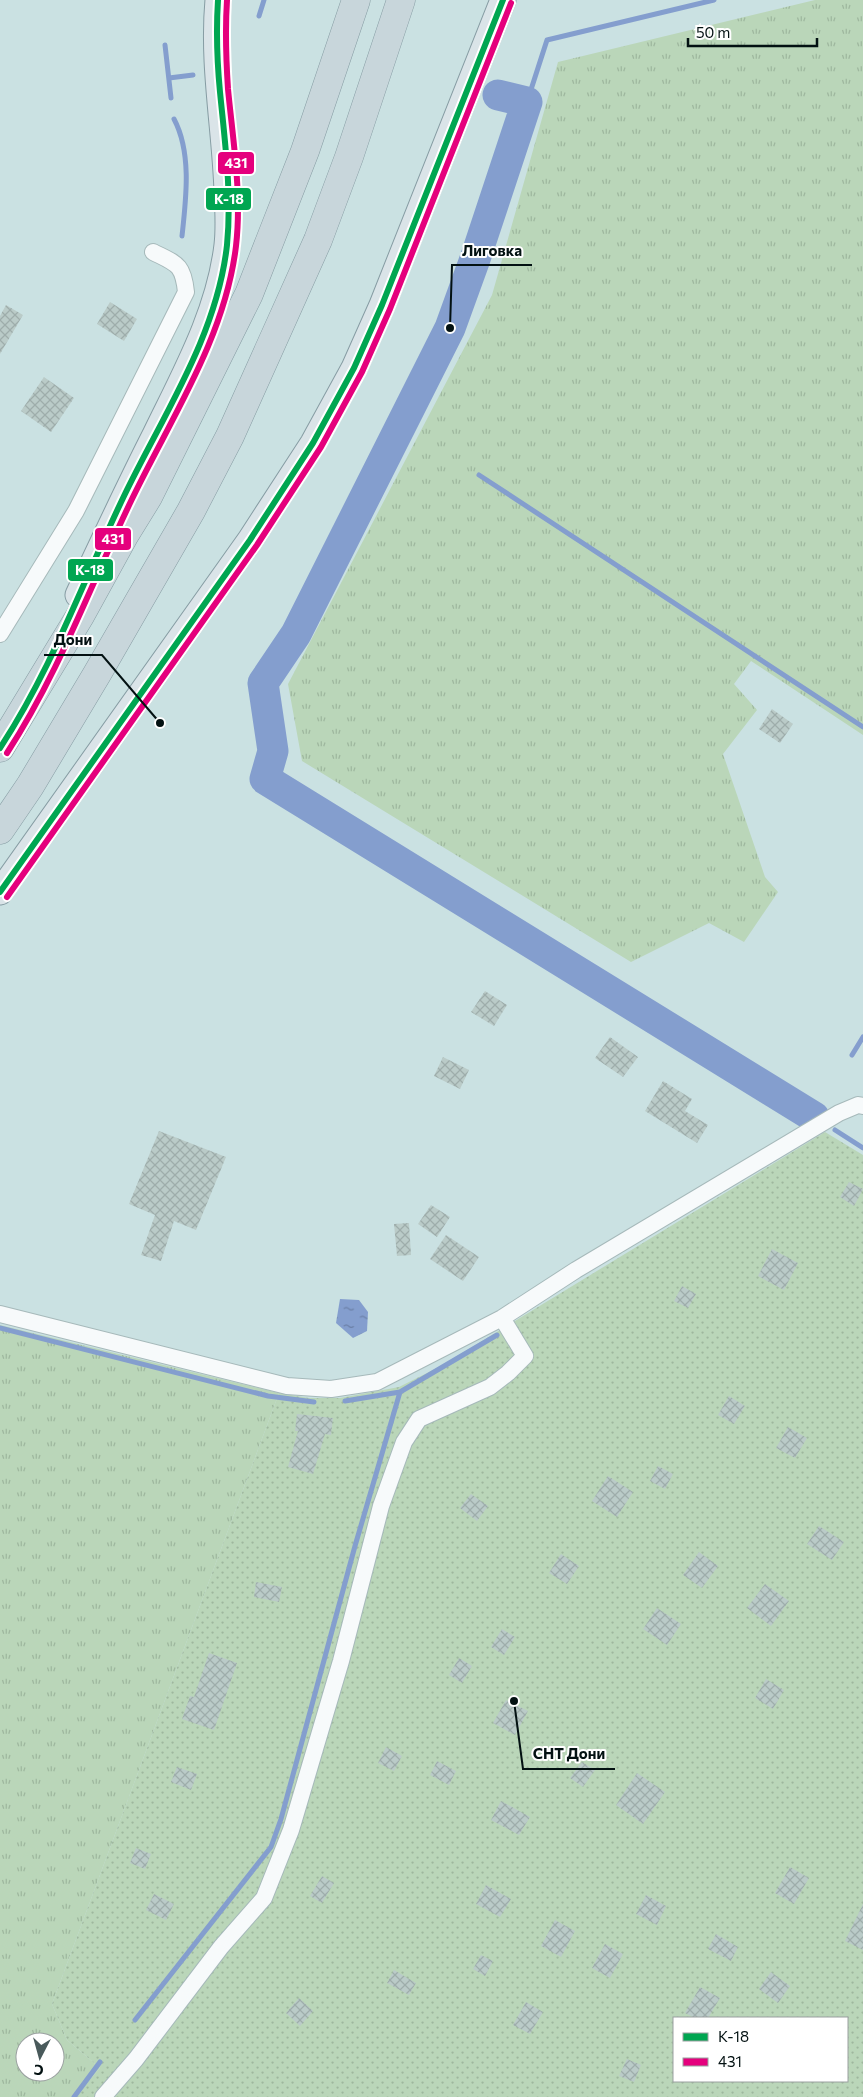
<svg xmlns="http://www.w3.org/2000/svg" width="863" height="2097" font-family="Commissioner,sans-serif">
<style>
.grass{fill:url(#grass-tufts);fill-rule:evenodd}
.garden{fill:url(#garden-dots);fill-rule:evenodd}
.water{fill:url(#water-ripples)}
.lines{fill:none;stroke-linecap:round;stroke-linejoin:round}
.stream{stroke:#849ece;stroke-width:5}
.river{stroke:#849ece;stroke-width:31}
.building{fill:url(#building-cross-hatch)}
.street-casing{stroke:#a6b9ba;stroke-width:18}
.primary-casing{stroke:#869ca3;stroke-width:27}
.highway-casing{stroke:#869ca3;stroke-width:29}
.street{stroke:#f7fafb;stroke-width:16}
.primary{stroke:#dae4e8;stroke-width:25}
.highway{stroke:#c8d6db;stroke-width:28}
.bus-1-casing{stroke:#fff;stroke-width:10}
.bus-2-casing{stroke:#fff;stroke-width:10}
.bus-1{stroke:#00a651;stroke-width:6}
.bus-2{stroke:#e5007d;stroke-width:6}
.leader{fill:none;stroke:#031112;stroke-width:2}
.callout-dot{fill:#031112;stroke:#fff;stroke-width:2}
.callout-label{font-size:15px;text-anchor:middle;font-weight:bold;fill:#031112;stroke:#fff;stroke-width:4;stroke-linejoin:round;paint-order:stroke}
.line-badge{stroke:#fff;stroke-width:2}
.badge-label{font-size:14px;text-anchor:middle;font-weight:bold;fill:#fff}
</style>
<defs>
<pattern id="grass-tufts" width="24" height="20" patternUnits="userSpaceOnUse" patternTransform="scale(1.25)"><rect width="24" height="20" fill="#bad6b9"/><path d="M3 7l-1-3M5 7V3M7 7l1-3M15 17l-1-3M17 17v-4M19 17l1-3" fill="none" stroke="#9eb79e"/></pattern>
<pattern id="garden-dots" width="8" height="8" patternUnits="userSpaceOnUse" patternTransform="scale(1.25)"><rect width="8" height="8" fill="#bad6b9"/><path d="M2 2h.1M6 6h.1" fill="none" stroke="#9eb79e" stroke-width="1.8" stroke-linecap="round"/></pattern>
<pattern id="water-ripples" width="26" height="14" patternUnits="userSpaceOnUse" patternTransform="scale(1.25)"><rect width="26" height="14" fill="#849ece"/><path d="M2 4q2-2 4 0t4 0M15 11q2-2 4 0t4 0" fill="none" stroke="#6a7fa6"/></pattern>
<pattern id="building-cross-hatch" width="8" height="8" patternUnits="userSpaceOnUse" patternTransform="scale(1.25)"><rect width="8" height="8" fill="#bacbc8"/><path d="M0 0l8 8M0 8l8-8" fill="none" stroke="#9eadab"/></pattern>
</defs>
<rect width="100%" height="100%" fill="#cae1e2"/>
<path class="grass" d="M815,0H863V735L751,661L734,684L757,710L723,754L765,877L778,892L744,942L709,923L631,962L302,761L288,684L492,295L558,62Z
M0,1325L279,1393L52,2004L67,2040L100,2068L74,2097H0ZM25,2042H55V2072H25Z"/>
<path class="garden" d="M825,1132L863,1155V2097H74L100,2068L67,2040L52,2004L279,1393L309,1398H340L399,1387L441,1366ZM674,2018H847V2081H674Z"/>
<path class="water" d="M340,1299L359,1300L368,1312L367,1331L353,1338L336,1323Z"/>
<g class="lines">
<path class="stream" d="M259,16L264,0
M165,45L171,98
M169,78L193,75
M527,102L547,40L714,0
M174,119C192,153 186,199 182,236
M479,475L863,727
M852,1055L863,1037
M835,1130L863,1148
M0,1328L268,1396L314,1402
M345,1401L400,1392L497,1335
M135,2020L271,1847L281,1819L355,1546L400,1392
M74,2097L100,2062"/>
<path class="river" d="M498,95L527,102L475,259L450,328L296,634L263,683L273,751L265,779L814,1117"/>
</g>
<path class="building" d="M110,302L137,319L124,341L97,324Z
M6,305L23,315L0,354V316Z
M44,377L74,398L51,432L21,411Z
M772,709L793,724L780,743L759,729Z
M485,991L507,1005L494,1026L471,1012Z
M610,1037L638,1057L623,1077L595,1058Z
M443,1057L469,1070L460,1089L434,1076Z
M663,1081L692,1099L685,1111L708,1125L697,1143L645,1111Z
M159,1131L226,1157L196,1230L174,1221L161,1261L141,1255L155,1215L129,1204Z
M849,1182L863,1189L854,1206L840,1197Z
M431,1205L450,1217L437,1237L418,1224Z
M409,1223L411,1255L397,1256L394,1224Z
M446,1235L479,1257L463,1281L430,1259Z
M772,1249L798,1263L784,1290L758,1276Z
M682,1286L696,1294L688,1308L674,1301Z
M729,1396L745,1406L734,1424L718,1415Z
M297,1414L333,1418L331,1435L325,1434L313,1474L288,1467L298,1431H295Z
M788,1427L807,1438L795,1458L776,1448Z
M658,1466L673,1474L665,1489L650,1481Z
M608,1476L633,1492L617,1517L592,1501Z
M471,1494L488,1506L477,1521L460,1508Z
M819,1526L844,1542L832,1560L807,1544Z
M699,1552L718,1566L702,1588L683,1575Z
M561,1554L579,1566L567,1584L549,1573Z
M256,1582L282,1587L279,1602L254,1597Z
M765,1584L789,1601L771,1626L747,1608Z
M657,1608L681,1624L667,1645L643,1629Z
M502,1629L515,1637L504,1655L491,1647Z
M209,1653L237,1663L214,1730L182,1719L190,1696L194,1697Z
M459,1658L472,1666L462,1683L449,1675Z
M766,1679L784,1690L773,1709L755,1698Z
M506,1700L528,1711L515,1735L493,1723Z
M386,1747L402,1756L394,1771L378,1763Z
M437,1761L456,1771L449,1785L430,1775Z
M582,1762L595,1770L583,1787L570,1778Z
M177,1767L197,1774L191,1790L171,1782Z
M637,1773L665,1792L643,1824L616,1805Z
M501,1801L530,1817L519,1835L491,1820Z
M136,1848L151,1854L145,1869L130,1863Z
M790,1867L809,1878L794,1904L775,1893Z
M322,1876L334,1883L322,1903L310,1896Z
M486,1885L511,1899L500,1917L476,1904Z
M154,1894L174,1904L166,1920L146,1910Z
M646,1895L666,1906L657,1925L636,1914Z
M863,1904V1950L845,1941Z
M555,1920L575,1931L561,1957L541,1946Z
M716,1934L738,1947L731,1961L708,1949Z
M605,1944L623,1954L610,1978L592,1968Z
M481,1955L493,1961L485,1976L473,1969Z
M394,1970L416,1983L409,1995L387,1983Z
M771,1972L790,1986L778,2003L759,1989Z
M700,1987L720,1998L708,2018H695L685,2013Z
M299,1998L313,2011L300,2026L286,2013Z
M526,2002L543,2012L530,2034L513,2025Z
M627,2059L641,2065L634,2082L619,2076Z"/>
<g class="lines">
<g class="street-casing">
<path id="street" d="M0,634L76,511L186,292C183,264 177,264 153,252
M0,1314L287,1386L331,1389L377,1382L502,1318L576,1270L839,1113L858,1105L863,1106
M103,2097L136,2059L221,1947L264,1898L291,1830L341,1661L381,1506L404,1442L419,1419L490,1387L508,1373L525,1356L502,1318"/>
</g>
<g class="primary-casing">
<path id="primary" d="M78,595C103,542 128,488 155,435C184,375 219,313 227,245C229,228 228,210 227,192C225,129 212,64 218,0
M0,892L250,540L313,443L354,368L382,305L503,0"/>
</g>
<g class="highway-casing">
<path id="highway" d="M0,748L80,616L124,536L148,497L249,294L305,151L356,0
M0,830L30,786L97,674L191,511L230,436L318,240L349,157L401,0"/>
</g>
<use href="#street" class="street"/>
<use href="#primary" class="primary"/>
<use href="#highway" class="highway"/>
<g class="bus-1-casing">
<path id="bus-1" d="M0,748C52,669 83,581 124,496C163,415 217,336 227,245C232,194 225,143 220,92C217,61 216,31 218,0
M0,892L250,540L313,443L354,368L382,305L503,0"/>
</g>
<g class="bus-2-casing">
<path id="bus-2" d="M7,753C59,673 91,584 132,499C171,418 225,338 236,246C242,194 233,141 228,89C226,59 225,30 227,0
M7,897L257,545L321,447L362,372L390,309L511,3"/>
</g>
<use href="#bus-1" class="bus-1"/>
<use href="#bus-2" class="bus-2"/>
</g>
<path class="leader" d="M450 328L452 265H532M160 723L102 655H44M514 1701L523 1769H615"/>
<g class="callout-dot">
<circle cx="450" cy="328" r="5"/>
<circle cx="160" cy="723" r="5"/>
<circle cx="514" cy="1701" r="5"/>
</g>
<g class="callout-label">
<text x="492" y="256">Лиговка</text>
<text x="73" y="645">Дони</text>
<text x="569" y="1759">СНТ Дони</text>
</g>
<g class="line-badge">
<rect x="217" y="151" width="38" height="24" rx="5" fill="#e5007d"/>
<rect x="205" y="187" width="47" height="24" rx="5" fill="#00a651"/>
<rect x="94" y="527" width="38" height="24" rx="5" fill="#e5007d"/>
<rect x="67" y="558" width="47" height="24" rx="5" fill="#00a651"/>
</g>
<g class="badge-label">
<text x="236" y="168">431</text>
<text x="229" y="204">К-18</text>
<text x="113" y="544">431</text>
<text x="90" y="575">К-18</text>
</g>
<rect x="673" y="2017" width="175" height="65" fill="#ffffff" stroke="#9aa0a0"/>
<rect x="683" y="2033" width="25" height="8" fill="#00a651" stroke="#9aa0a0"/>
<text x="718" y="2042" font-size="15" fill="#031112">К-18</text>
<rect x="683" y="2058" width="25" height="8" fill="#e5007d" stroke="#9aa0a0"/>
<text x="718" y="2067" font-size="15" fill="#031112">431</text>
<g transform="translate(40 2057) rotate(186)"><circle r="24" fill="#ffffff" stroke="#9aa0a0"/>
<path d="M0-4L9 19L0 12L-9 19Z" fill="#495a5b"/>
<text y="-8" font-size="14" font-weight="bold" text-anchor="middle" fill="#031112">С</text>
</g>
<path d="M688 38v8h129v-8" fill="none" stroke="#031112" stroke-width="2.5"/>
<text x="696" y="38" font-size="15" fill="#031112" stroke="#ffffff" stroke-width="4" paint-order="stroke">50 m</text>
</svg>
